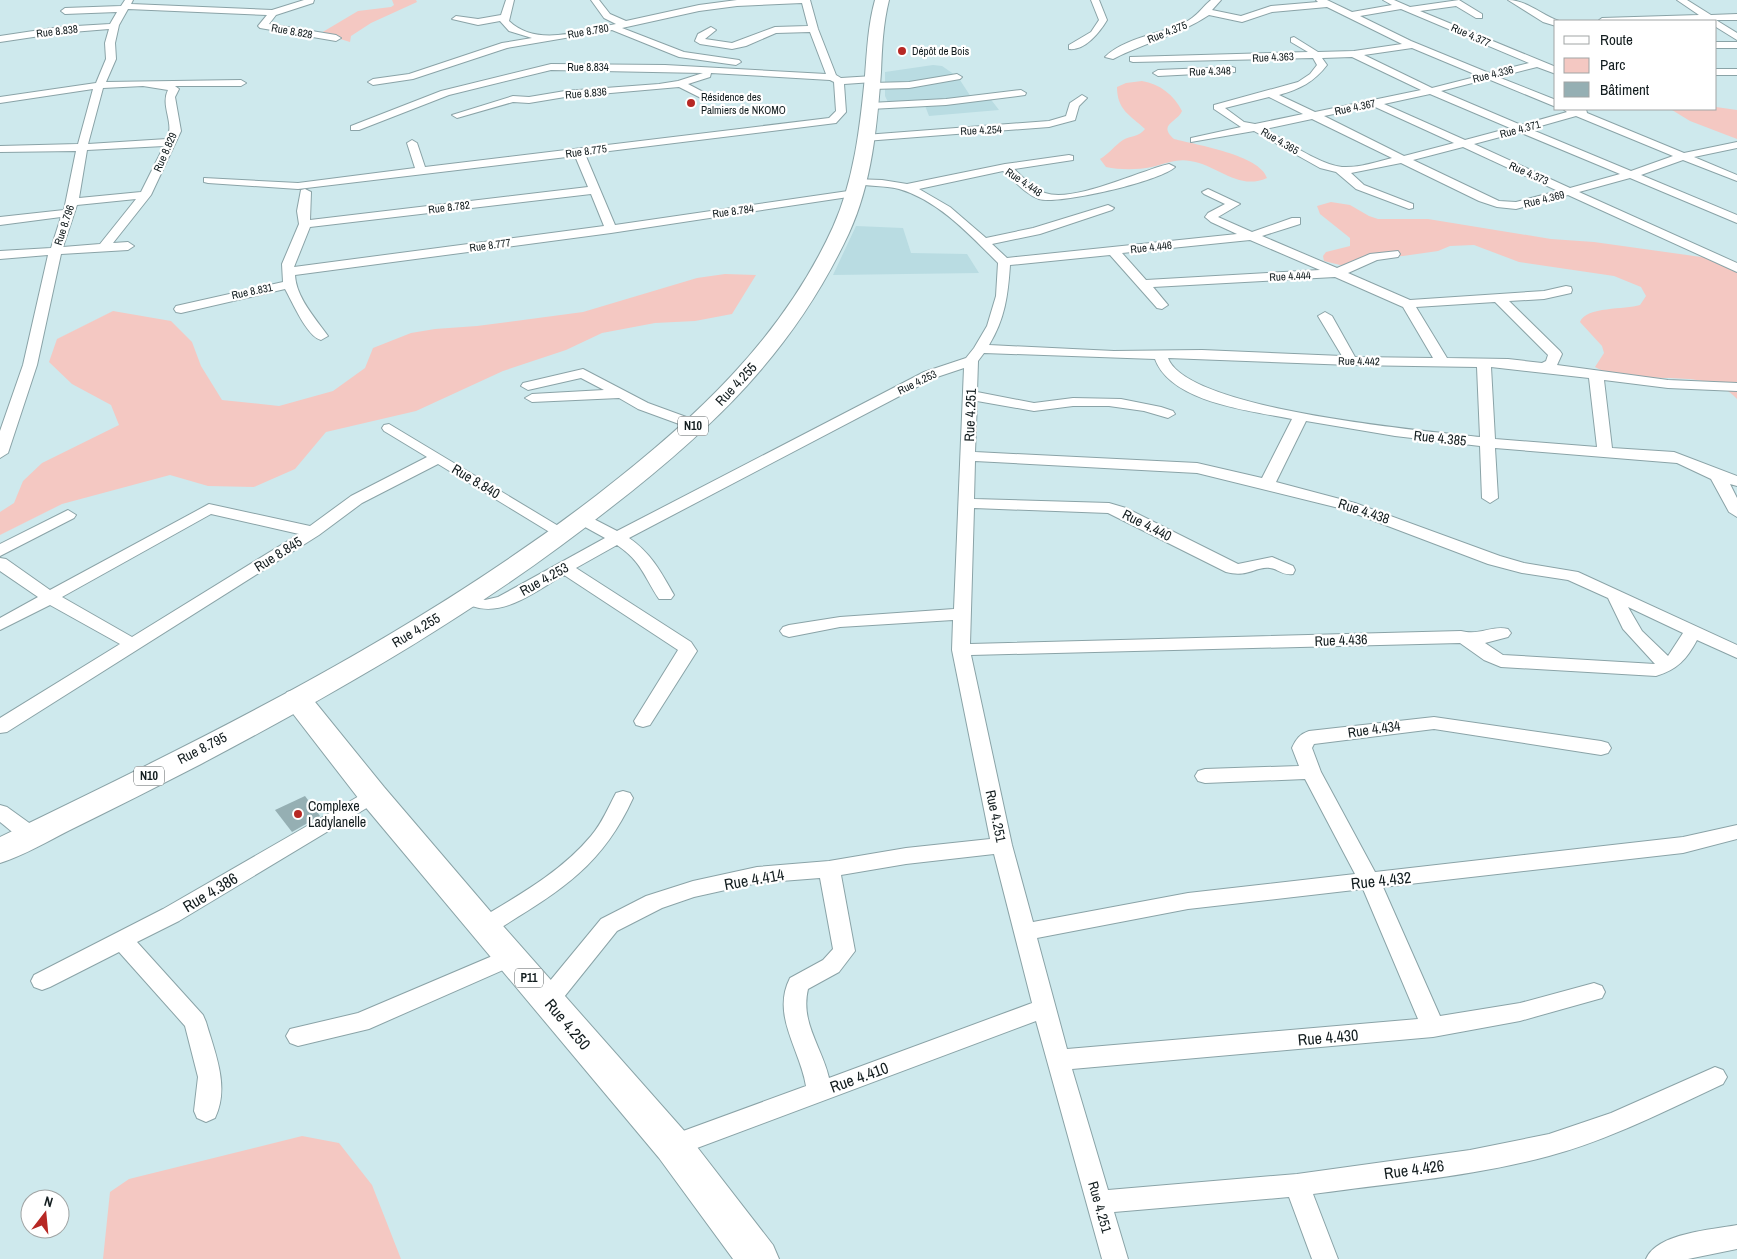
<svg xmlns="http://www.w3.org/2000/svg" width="1737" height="1259" font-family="'Archivo Narrow',sans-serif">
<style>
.built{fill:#b9dce2}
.green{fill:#f4c8c2}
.building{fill:#95afb3}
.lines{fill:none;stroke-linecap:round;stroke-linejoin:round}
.street-casing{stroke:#8aa3a7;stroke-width:2}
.primary-casing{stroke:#8aa3a7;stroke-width:2}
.highway-casing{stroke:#8aa3a7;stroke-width:2}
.street{fill:#fff;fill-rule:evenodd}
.primary{fill:#fff;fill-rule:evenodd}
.highway{fill:#fff;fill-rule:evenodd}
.poi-dot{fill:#b72824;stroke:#fff;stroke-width:2}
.labels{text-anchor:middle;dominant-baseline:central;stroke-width:4.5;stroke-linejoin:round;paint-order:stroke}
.far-street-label{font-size:11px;fill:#131d1f;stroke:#fff}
.far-poi-label{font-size:11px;fill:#131d1f;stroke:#fff;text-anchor:start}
.shield{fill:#fff;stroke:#5a6162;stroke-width:1}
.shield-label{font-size:12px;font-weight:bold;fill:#131d1f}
.street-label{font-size:14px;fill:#131d1f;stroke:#fff}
.poi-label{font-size:14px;fill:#131d1f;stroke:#fff;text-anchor:start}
.near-street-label{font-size:16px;fill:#131d1f;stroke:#fff}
</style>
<rect width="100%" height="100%" fill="#cee9ed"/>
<path class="built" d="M933,65L942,66L958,77L971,97H989L999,110L929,116L924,103L890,106L885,96V72Z
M856,226L903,228L911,253L967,254L979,273L833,275Z"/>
<path class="green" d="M392,0H416L417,2L371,23L351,36L350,42L321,33L358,11L391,7L394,5Z
M1142,81C1160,84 1174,95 1182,111C1178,122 1157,124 1174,139C1197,145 1260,155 1267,178C1238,191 1218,165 1190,161C1178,158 1164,164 1152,167C1137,170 1120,170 1106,167L1100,159C1110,153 1114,146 1123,140C1131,135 1138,138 1145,129C1130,115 1117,110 1117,87L1126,83Z
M1716,107L1737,110V139L1690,121L1672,110L1716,109Z
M1331,202L1350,205L1369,216L1378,219H1428L1551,239L1594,242L1737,262V399C1706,363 1634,390 1595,367L1604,353L1602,346L1580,322C1586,306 1625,310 1640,305L1646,296L1641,287L1614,276L1519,262L1474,245L1450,246L1438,251L1403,256L1374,257L1344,266L1324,261L1323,256L1326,252L1350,246V238L1320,214L1317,206Z
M725,274L756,275L732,314L695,321L655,323L602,333L566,350L503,371L416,411L326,432L295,469L254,487L208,486L170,475L62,504L0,535V512L14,503L23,481L42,463L119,425L111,405L72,384L49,362L57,339L113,311L171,321L192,342L201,366L222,400L279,406L333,391L365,368L373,348L411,333L435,329L477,326L583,312L697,278Z
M302,1136L339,1143L372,1185L401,1259H103L110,1192L129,1179Z"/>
<path class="building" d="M305,796L320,816L292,832L275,810Z"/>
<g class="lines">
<g class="street-casing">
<path id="street" d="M125,0H133L131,4L272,10L304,0H314L313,3L276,15L269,24L336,35L341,38L336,41L260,28L258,26L267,15L128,9L119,25L115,43L116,59L106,82L241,80L246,83L241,86H175L179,89L175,97L181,131L151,195L113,243L128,242L134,246L128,250L61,254L37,365L8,453L0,458V431L23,365L48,255L0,259V251L51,248L61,217L0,225V217L64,210L76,151L0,152V146L78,144L93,89L0,103V97L96,83L106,59L105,43L109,29L60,33L0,42V36L60,27L110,24L117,12L65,14L61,11L65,8L121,6ZM143,86L168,90C160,106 175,123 167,139L88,144L103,88ZM164,146L141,192L79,198L87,150ZM136,199L100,244L63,247L77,205Z
M506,0H514L509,21C537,48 582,30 616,24L604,18L591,0H599L610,14L626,21L699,5L737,0H810L818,29L836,75L841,78L873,76L878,79L873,82L844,84L846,112L836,123L585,154L615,225L855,190L861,193L855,196L611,233L295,275C296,297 315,318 328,336L321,340C307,337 292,301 285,289L181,313L176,312L174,309L176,306L283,282L282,264L299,224L297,211L301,190L305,189L311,192L310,220L588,187L575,156L298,189L208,183L204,182V178L298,183L415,168L407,143L412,140L417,143L425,167L829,118L836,111L834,82L830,80L711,73L710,77L688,84L707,94V98L703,99L679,87L565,97L529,103L513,102L457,118L452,115L513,96L529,97L565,91L659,84L678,81L703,73L551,70L449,95L359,130H351V126L441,91L551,64L665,65L826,74L810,32L776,33L746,46L732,49L700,44L695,41L698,34L711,27L716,30L705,39L732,43L775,27L808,26L802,3L737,6L699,11L622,28L684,52L739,60L741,62L736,65L679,57L612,30L507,48L413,79L373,85L368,82L373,79L409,74L502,43L532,38L509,31L500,21L478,25L452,19L456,16L478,19L501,15ZM591,194L604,226L294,267L310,227Z
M1091,0H1099L1107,20C1100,32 1085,51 1069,49V45L1091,32L1099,20Z
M1211,0H1221L1212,10L1241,16L1271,6L1318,2L1316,0H1327L1352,12L1392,5L1383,0H1394L1410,7L1459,0L1482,14V18H1476L1456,6L1420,11L1556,67V74L1537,67L1498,77L1556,100V107L1488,79L1441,91L1521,125L1567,112L1563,109H1586L1587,113L1684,153L1737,142V148L1694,157L1737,175V181L1683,160L1641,175L1737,215V223L1630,178L1579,192L1737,263V272L1568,195L1516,209L1497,207L1479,201L1401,163L1351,173L1364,185L1413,204V208L1409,209L1356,189L1336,172L1320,168L1254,131L1191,142V138L1241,127L1214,109V105L1298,82L1310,74L1317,65L1313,58L1133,62L1130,61V57L1308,52L1291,42V38L1294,37L1318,52L1354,51L1402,44L1327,7L1272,12L1242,22L1209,15C1179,35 1144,43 1113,59L1105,57C1124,38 1160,34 1184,23C1198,16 1201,8 1211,0ZM1401,9L1529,63L1489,73L1411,41L1360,16ZM1412,48L1479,76L1432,88L1364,55ZM1352,57L1421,90L1315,112L1279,95C1300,89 1314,82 1327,65L1322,58ZM1430,94L1510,128L1465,140L1384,104ZM1269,97L1303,114L1255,124L1244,122L1225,108ZM1373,106L1454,143L1404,156L1324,116ZM1576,116L1673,156L1631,171L1530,129ZM1312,119L1392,158C1376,162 1359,168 1342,167C1319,165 1285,140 1265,129ZM1519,132L1620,174L1570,188L1474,144ZM1463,147L1558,191L1516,202L1499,201L1413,160Z
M1508,0C1526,0 1542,15 1559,21H1556V26L1543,22Z
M1677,0H1687L1711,15L1737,14V20H1716L1737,33V40L1716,27V21H1713L1716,20L1598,21L1602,18L1699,15Z
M1716,42H1737V48H1716Z
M1232,67L1235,68V72L1158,76L1153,73L1158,70Z
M1716,69H1737V75H1716Z
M957,74L962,77L960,79L909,88L872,89L867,86L872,83L909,82Z
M1021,90L1026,93L1025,95L946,105L870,109L865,106L870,103L946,99Z
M1082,95L1087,98L1079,106L1075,120L1049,127L865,141L860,138L865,135L1049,121L1066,116L1070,103Z
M1069,155L1073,156V160L1014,169C1023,177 1033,189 1045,193C1074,203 1139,171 1169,164L1175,167C1161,181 1059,205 1039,199C1025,194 1014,180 1003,171L919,189L950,207L986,238L1033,228L1108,205L1114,208L1112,210L1040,234L992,244L1007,258L1237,234L1211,222L1205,217L1208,213L1225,204L1204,194L1202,192L1208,189L1240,204L1218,217L1252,232L1292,218H1300V224L1262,236L1337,268L1370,254L1398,251L1400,254L1398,257L1377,260L1348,273L1410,300L1544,291L1566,286L1571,287L1572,290L1571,293L1544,299L1509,301L1560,351L1562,354L1557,365L1668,380L1737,383V391L1668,388L1604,380L1612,448L1674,452L1737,476V486L1730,484L1737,498V517L1729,512L1711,479L1677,463L1495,448L1498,498L1490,503L1482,498L1480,446L1395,436L1306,421L1276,482L1355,503L1500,556L1524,563L1578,572L1737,645V658L1697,640C1687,659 1677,670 1656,676L1501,667L1484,660L1460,643L971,655L1012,845L1033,922L1188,893L1355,874L1305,779L1205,783L1198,781L1195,776L1198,771L1205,769L1299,766L1292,748C1296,739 1300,734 1309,731L1434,717L1601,741L1608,743L1611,748L1608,753L1601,755L1434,729L1314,744L1312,748L1321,772L1375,872L1683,837L1737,825V839L1683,853L1383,887L1440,1016L1520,1003L1594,983L1602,986L1605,992L1602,998L1520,1021L1433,1037L1072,1069L1108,1190L1297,1174L1470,1150L1549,1134L1611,1113L1715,1067L1723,1070L1727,1077L1723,1084C1667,1110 1609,1140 1549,1156C1472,1177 1391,1183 1313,1194L1338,1259H1312L1289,1197L1114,1212L1128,1259H1102L1036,1021L673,1157L664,1154L661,1146L664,1138L806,1086C800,1049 771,1015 790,978L823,960L833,949L820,878L757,883L694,897L662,908L617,931L556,1007L548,1009L540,1007L537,1000L540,993L601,919L646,896L693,881L757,867L829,861L906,848L990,839L952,650L953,620L840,627L789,637L783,635L780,631L783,627L789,625L840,617L954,609L964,368L934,378L629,538C651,553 661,572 674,595L671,599H659C643,575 642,562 617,545L576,568L691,642L697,651L650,725L643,727L636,725L634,721L678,650L564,575C537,590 504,618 472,606C466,605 462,604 458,599L461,595L467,594L485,600L498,597L605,538L576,522L574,519L576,516H588L617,531L924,372L966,358L974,348L987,326L996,296L998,263C970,235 938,200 899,189C884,185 868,187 853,183V179L882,180L907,184L1005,164ZM1250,240L1320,270L1146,280L1122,253ZM1110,255L1157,308L1162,309L1168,305L1153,287L1335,277L1403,307L1433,358L1355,357L1332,316L1325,312L1318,316L1342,356L1202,350L1114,351L989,345C1005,319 1008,295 1010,265ZM1495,302L1548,355L1546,361L1542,363L1508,359L1447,358L1416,307ZM984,353L1155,359C1171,403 1252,411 1292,419L1262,478L1197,463L975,452L977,401L1034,411L1073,406H1109L1144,411L1168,418L1175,414L1173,411L1161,407L1121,399L1073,398L1034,403L977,392L978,361ZM1168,358L1351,365L1477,367L1480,437C1425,431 1187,410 1168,358ZM1491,367L1589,378L1597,447L1495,439ZM975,461L1197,473L1343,509L1488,564L1522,573L1568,580L1608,598L1623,629L1655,664L1503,655L1485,643L1508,637L1511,633L1508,629C1492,625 1480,636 1461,631L970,644L974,508L1108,513L1226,572C1248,578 1256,566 1270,568C1279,569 1282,576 1293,574L1295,570L1293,566L1272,557L1238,564L1126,508L1109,503L974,499ZM1628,607L1683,633L1668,656L1642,631ZM994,854L1032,1003L829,1078C822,1047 800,1023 808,989L839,972L855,951L841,875L906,864ZM1363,889L1418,1019L1067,1049L1037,938L1188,909Z
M583,369L648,403L700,422L702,425L695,429L690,428L638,409L619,398L532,402L525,398L532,394L604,390L581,378L528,390L521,386L523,383Z
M389,424L570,533L562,538L556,536L438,464L362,503L319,535L7,732L0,733V718L120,644L50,605L0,630V618L38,597L0,571V558L6,559L50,590L209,504L310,526L351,496L427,457L384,431L382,428L384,425ZM211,514L299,534L132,637L62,597Z
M68,510L76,515L74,518L0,556V544Z
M373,788L380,790L383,795L380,800L179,921L137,942L203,1015L206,1022C215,1053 230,1087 215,1118L206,1122L197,1118L194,1111L198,1077L185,1026L119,952L50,987L42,990L34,987L31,981L34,975L163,909Z
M623,791L630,793L633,798C601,869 555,894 492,933L484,935L476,933L473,927L476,921C517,896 560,873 591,836C602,823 608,808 616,793Z
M0,805L7,807L39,830L42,835L39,840C24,845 12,831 0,822Z
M511,948L519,951L522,957L519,963L369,1029L298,1046L290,1043L286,1036L290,1029L358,1013Z
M1737,1225V1249L1688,1259H1646C1657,1233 1711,1230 1737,1225Z"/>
</g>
<g class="primary-casing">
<path id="primary" d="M297,689L307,692L384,787L496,918L687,1134L773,1245L779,1259H733L659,1158L362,803L287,706L282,699L287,692Z"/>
</g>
<g class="highway-casing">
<path id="highway" d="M875,0H889C883,24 882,48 881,72C877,126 872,183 849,233C793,353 712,429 609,509C483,609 343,689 201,764C158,786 115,808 72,829C48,841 25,855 0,863V837C207,737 414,636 597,495C693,421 782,339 833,227C854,180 860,128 865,76C867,51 868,25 875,0Z"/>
</g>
<use href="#street" class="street"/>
<use href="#primary" class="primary"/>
<use href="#highway" class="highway"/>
</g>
<g class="poi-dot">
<circle cx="902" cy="51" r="5"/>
<circle cx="691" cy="103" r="5"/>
<circle cx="298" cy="814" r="5"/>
</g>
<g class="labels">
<g class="far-street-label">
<text transform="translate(57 31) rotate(-7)">Rue 8.838</text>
<text transform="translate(292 31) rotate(10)">Rue 8.828</text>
<text transform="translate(588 31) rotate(-10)">Rue 8.780</text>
<text transform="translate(1167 32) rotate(-22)">Rue 4.375</text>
<text transform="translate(1471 35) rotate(24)">Rue 4.377</text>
<text transform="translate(1273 57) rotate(-3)">Rue 4.363</text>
<text x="588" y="67">Rue 8.834</text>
<text transform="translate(1210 71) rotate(-2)">Rue 4.348</text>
<text transform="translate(1493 74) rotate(-14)">Rue 4.336</text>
<text transform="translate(586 93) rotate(-5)">Rue 8.836</text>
<text transform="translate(1355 107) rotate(-12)">Rue 4.367</text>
<text transform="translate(1520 129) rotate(-15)">Rue 4.371</text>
<text transform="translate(981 130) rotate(-3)">Rue 4.254</text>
<text transform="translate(1280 141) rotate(30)">Rue 4.365</text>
<text transform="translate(586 151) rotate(-8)">Rue 8.775</text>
<text transform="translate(165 152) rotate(-66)">Rue 8.829</text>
<text transform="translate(1529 173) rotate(24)">Rue 4.373</text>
<text transform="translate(1024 182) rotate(34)">Rue 4.448</text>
<text transform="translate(1544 199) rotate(-14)">Rue 4.369</text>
<text transform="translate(449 207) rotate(-7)">Rue 8.782</text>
<text transform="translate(733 211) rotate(-8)">Rue 8.784</text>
<text transform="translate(64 225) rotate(-72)">Rue 8.796</text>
<text transform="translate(490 245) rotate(-8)">Rue 8.777</text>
<text transform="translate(1151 247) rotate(-6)">Rue 4.446</text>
<text transform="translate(1290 276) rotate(-3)">Rue 4.444</text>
<text transform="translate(252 291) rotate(-12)">Rue 8.831</text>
<text transform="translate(1359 361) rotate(1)">Rue 4.442</text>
<text transform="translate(917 382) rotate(-26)">Rue 4.253</text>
</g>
<g class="far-poi-label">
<text x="912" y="51">Dépôt de Bois</text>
<text x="701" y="97">Résidence des<tspan x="701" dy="13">Palmiers de NKOMO</tspan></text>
</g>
<g class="shield">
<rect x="678" y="416.5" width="30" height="19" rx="4"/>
<rect x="134" y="766.5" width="30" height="19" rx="4"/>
<rect x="515" y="968.5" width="28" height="19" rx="4"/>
</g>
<g class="shield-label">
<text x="693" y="426">N10</text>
<text x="149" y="776">N10</text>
<text x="529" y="978">P11</text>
</g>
<g class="street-label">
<text transform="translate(736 384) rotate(-47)">Rue 4.255</text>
<text transform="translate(970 415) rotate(-88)">Rue 4.251</text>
<text transform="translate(1440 438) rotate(6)">Rue 4.385</text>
<text transform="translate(476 481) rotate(31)">Rue 8.840</text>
<text transform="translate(1364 511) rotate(18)">Rue 4.438</text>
<text transform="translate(1147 525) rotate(27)">Rue 4.440</text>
<text transform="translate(278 554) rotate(-32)">Rue 8.845</text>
<text transform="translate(544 579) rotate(-29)">Rue 4.253</text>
<text transform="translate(416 630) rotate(-31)">Rue 4.255</text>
<text transform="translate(1341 640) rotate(-2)">Rue 4.436</text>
<text transform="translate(1374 729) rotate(-8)">Rue 4.434</text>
<text transform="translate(202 748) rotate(-27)">Rue 8.795</text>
<text transform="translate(996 816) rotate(78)">Rue 4.251</text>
<text transform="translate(1100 1207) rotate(74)">Rue 4.251</text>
</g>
<g class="poi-label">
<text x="308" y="806">Complexe<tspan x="308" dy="16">Ladylanelle</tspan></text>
</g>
<g class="near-street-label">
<text transform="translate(754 879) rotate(-10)">Rue 4.414</text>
<text transform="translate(1381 880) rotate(-6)">Rue 4.432</text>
<text transform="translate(210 892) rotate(-31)">Rue 4.386</text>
<text transform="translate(568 1024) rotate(50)">Rue 4.250</text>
<text transform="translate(1328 1037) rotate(-5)">Rue 4.430</text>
<text transform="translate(859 1077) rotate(-20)">Rue 4.410</text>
<text transform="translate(1414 1169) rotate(-8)">Rue 4.426</text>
</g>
</g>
<rect x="1554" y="20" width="162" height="90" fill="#ffffff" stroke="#a1a5a5"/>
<rect x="1564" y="36" width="25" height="8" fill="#ffffff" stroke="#a1a5a5"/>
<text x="1600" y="45" font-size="15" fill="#131d1f">Route</text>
<rect x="1564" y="58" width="25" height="15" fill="#f4c8c2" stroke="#a1a5a5"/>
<text x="1600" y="70" font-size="15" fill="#131d1f">Parc</text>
<rect x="1564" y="82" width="25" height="15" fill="#95afb3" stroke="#a1a5a5"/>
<text x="1600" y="95" font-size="15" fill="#131d1f">Bâtiment</text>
<g transform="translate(45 1214) rotate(16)"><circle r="24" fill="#ffffff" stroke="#a1a5a5"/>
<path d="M0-4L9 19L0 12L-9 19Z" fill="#b72824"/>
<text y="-8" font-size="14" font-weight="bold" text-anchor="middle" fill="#131d1f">N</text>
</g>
</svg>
